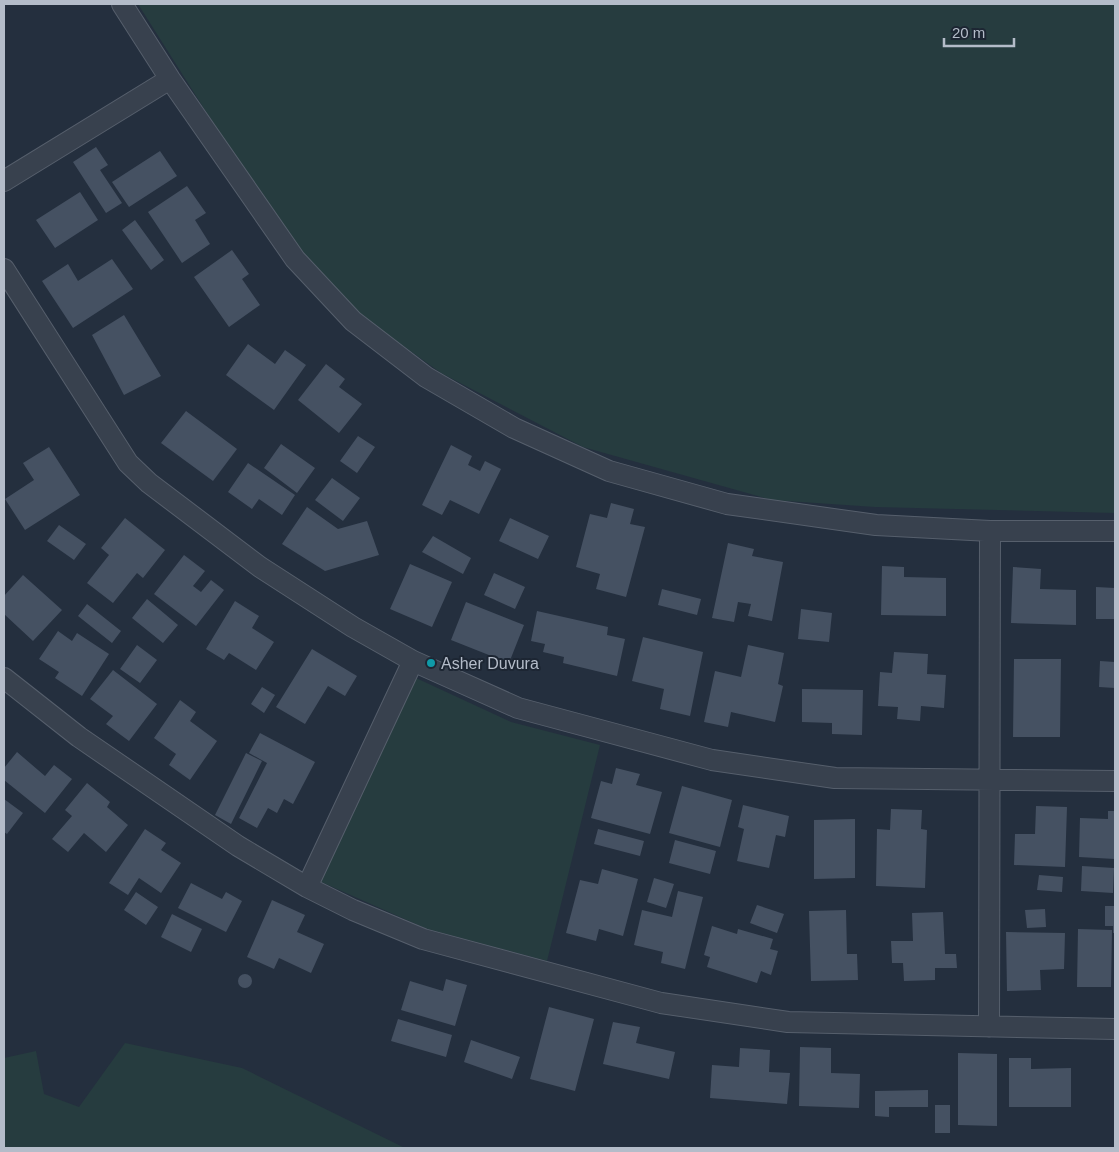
<svg xmlns="http://www.w3.org/2000/svg" width="1119" height="1152" font-family="Arial,sans-serif">
<style>
.green{fill:#263c3f}
.building{fill:#455162}
.lines{fill:none;stroke-linecap:round;stroke-linejoin:round}
.minor-casing{stroke:#565f6c;stroke-width:22}
.minor{stroke:#38414e;stroke-width:20}
.culture-dot{fill:#0f9aa8;stroke:#1d2633;stroke-width:2}
.labels{text-anchor:middle;dominant-baseline:central;stroke-width:4;stroke-linejoin:round;paint-order:stroke}
.poi-label{font-size:16px;fill:#b4bcc9;stroke:#1d2633;text-anchor:start}
</style>
<rect width="100%" height="100%" fill="#242f3e"/>
<path class="green" d="M138,4H1115V513L875,507L772,500L583,447L441,373L353,310L302,256L239,164Z
M416,678L511,722L600,745L547,961L427,929L319,881Z
M125,1043L242,1068L405,1148H4V1058L36,1051L44,1094L79,1107Z"/>
<path class="building" d="M96,147L108,165L100,170L122,203L106,213L73,162Z
M160,151L177,176L129,207L112,182Z
M187,186L206,213L195,220L210,244L182,263L148,212Z
M80,192L98,220L55,248L36,220Z
M135,220L164,260L151,270L122,230Z
M232,250L249,274L242,279L260,305L229,327L194,277Z
M112,259L133,289L73,328L42,281L68,264L78,281Z
M124,315L161,376L124,395L92,335Z
M248,344L275,364L285,350L306,365L274,410L226,375Z
M326,364L345,379L339,387L362,404L339,433L298,400Z
M186,411L237,449L213,481L161,443Z
M358,436L375,447L357,473L340,461Z
M281,444L315,468L297,493L264,468Z
M451,445L472,456L468,465L480,471L485,461L501,469L479,514L450,500L442,515L422,505Z
M49,447L80,495L25,530L5,499L34,480L23,463Z
M248,463L295,495L282,515L259,499L252,509L228,492Z
M332,478L360,498L343,521L315,500Z
M611,503L634,509L630,524L645,527L626,597L596,589L600,574L576,567L590,514L607,518Z
M307,507L338,529L367,521L379,555L325,571L282,544Z
M125,518L165,550L143,578L137,573L113,603L87,583L109,555L101,548Z
M510,518L549,536L538,559L499,541Z
M59,525L86,544L74,560L47,541Z
M433,536L471,558L463,574L422,552Z
M728,543L754,549L752,556L783,562L772,621L748,616L751,604L738,602L734,622L712,618Z
M184,555L205,571L193,586L201,592L211,580L224,590L196,626L154,594Z
M410,564L452,582L432,627L390,609Z
M882,566L904,567V577L946,578V616L881,615Z
M1013,567L1041,569L1040,589L1076,590V625L1011,623Z
M494,573L525,587L515,609L484,595Z
M23,575L62,610L33,641L4,614V596Z
M1096,587L1115,588V619H1096Z
M662,589L701,599L697,615L658,605Z
M147,599L178,625L163,643L132,618Z
M235,601L259,616L252,628L274,642L256,670L229,653L224,660L206,649Z
M466,602L524,625L509,663L451,640Z
M87,604L121,631L112,643L78,616Z
M801,609L832,613L829,642L798,639Z
M537,611L608,627L607,635L625,639L617,676L563,663L564,657L543,652L545,644L531,641Z
M58,631L72,641L77,633L109,654L82,696L55,678L59,672L39,659Z
M643,637L703,652L690,716L660,709L664,689L632,681Z
M137,645L157,660L140,683L120,669Z
M748,645L784,653L778,684L783,686L775,722L731,712L728,727L704,722L715,671L741,677Z
M312,649L357,676L345,696L328,686L305,724L276,707Z
M894,652L928,654L927,674L946,675L944,708L921,706L920,721L897,719L898,707L878,706L880,672L892,673Z
M1014,659H1061L1060,737H1013Z
M1100,661L1115,662V688L1099,687Z
M113,670L157,704L129,741L106,724L113,716L90,699Z
M262,687L275,695L264,713L251,704Z
M802,689L863,690L862,735L832,734V723L802,722Z
M180,700L196,712L190,721L217,741L190,780L169,765L176,754L154,738Z
M260,733L315,762L293,804L284,799L277,813L268,808L257,828L239,818L267,763L249,753Z
M17,752L45,776L54,765L72,779L45,813L4,780V768Z
M246,753L262,761L231,824L215,815Z
M616,768L640,774L636,785L662,792L650,834L591,818L601,781L612,784Z
M87,783L110,802L107,807L128,825L106,852L84,833L68,852L52,839L72,816L65,810Z
M682,786L732,800L720,847L669,833Z
M4,799L23,813L7,834L4,832Z
M743,805L789,816L785,837L776,835L769,868L737,861L744,829L738,827Z
M1036,806L1067,807L1065,867L1014,865L1015,834H1035Z
M891,809L922,810L921,829L927,830L925,888L876,886L877,829L890,830Z
M1108,811H1115V859L1079,857L1080,818L1108,819Z
M855,819V878L814,879V820Z
M145,829L166,843L161,850L181,863L161,893L139,878L128,895L109,883Z
M598,829L644,841L640,856L594,844Z
M675,840L716,851L710,874L669,863Z
M1082,866L1114,868L1113,893L1081,891Z
M602,869L638,879L623,936L599,929L596,941L566,933L580,880L598,884Z
M1039,875L1063,877L1062,892L1037,890Z
M654,878L674,884L666,908L647,902Z
M191,883L222,899L226,892L242,901L226,932L178,908Z
M678,891L703,897L685,969L661,963L663,952L634,945L642,910L672,917Z
M136,892L158,907L146,925L124,910Z
M272,900L305,915L297,932L324,944L311,973L279,958L274,969L247,957Z
M757,905L784,914L777,933L750,923Z
M1105,906H1115V933H1113V926H1105Z
M1045,909L1046,927L1027,928L1025,910Z
M846,910L847,954H857L858,980L811,981L809,911Z
M943,912L945,954H956L957,968H935V980L904,981L903,963H892L891,941H913L912,913Z
M172,914L202,929L191,952L161,937Z
M712,926L737,934L738,929L773,939L770,949L778,951L771,975L761,971L757,983L707,967L710,957L704,955Z
M1078,929L1112,930L1111,987H1077Z
M1006,932L1065,933L1064,969L1040,970L1041,990L1007,991Z
M238 981a7 7 0 1 1 14 0a7 7 0 1 1-14 0Z
M446,979L467,985L455,1026L401,1010L410,981L443,991Z
M549,1007L594,1019L575,1091L530,1079Z
M398,1019L452,1035L446,1057L391,1041Z
M613,1022L640,1027L636,1043L675,1052L669,1079L603,1064Z
M471,1040L520,1057L512,1079L464,1062Z
M800,1047L831,1048V1073L860,1074L859,1108L799,1106Z
M740,1048L770,1050L769,1072L790,1073L787,1104L710,1098L712,1065L739,1067Z
M958,1053L997,1054V1126L958,1125Z
M1009,1058H1031V1069L1071,1068V1107H1009Z
M928,1090V1107H889V1117L875,1116V1091Z
M935,1105H950V1133H935Z"/>
<g class="lines">
<g class="minor-casing">
<path id="minor" d="M122,4L170,79L295,259L353,321L426,377L514,428L609,471L727,504L876,525L990,531H1115
M4,181L170,79
M4,269L128,463L149,483L260,567L353,627L413,661L518,708L712,760L835,778L1115,781
M4,678L79,737L238,846L307,887L353,910L423,939L661,1003L788,1022L1115,1029
M307,887L413,661
M989,1027L990,531"/>
</g>
<use href="#minor" class="minor"/>
</g>
<circle class="culture-dot" cx="431" cy="663" r="5"/>
<g class="labels">
<g class="poi-label">
<text x="441" y="663">Asher Duvura</text>
</g>
</g>
<rect width="1119" height="1152" fill="none" stroke="#b4bcc9" stroke-width="10"/>
<path d="M944 38v8h70v-8" fill="none" stroke="#b4bcc9" stroke-width="2.5"/>
<text x="952" y="38" font-size="15" fill="#b4bcc9" stroke="#1d2633" stroke-width="4" paint-order="stroke">20 m</text>
</svg>
